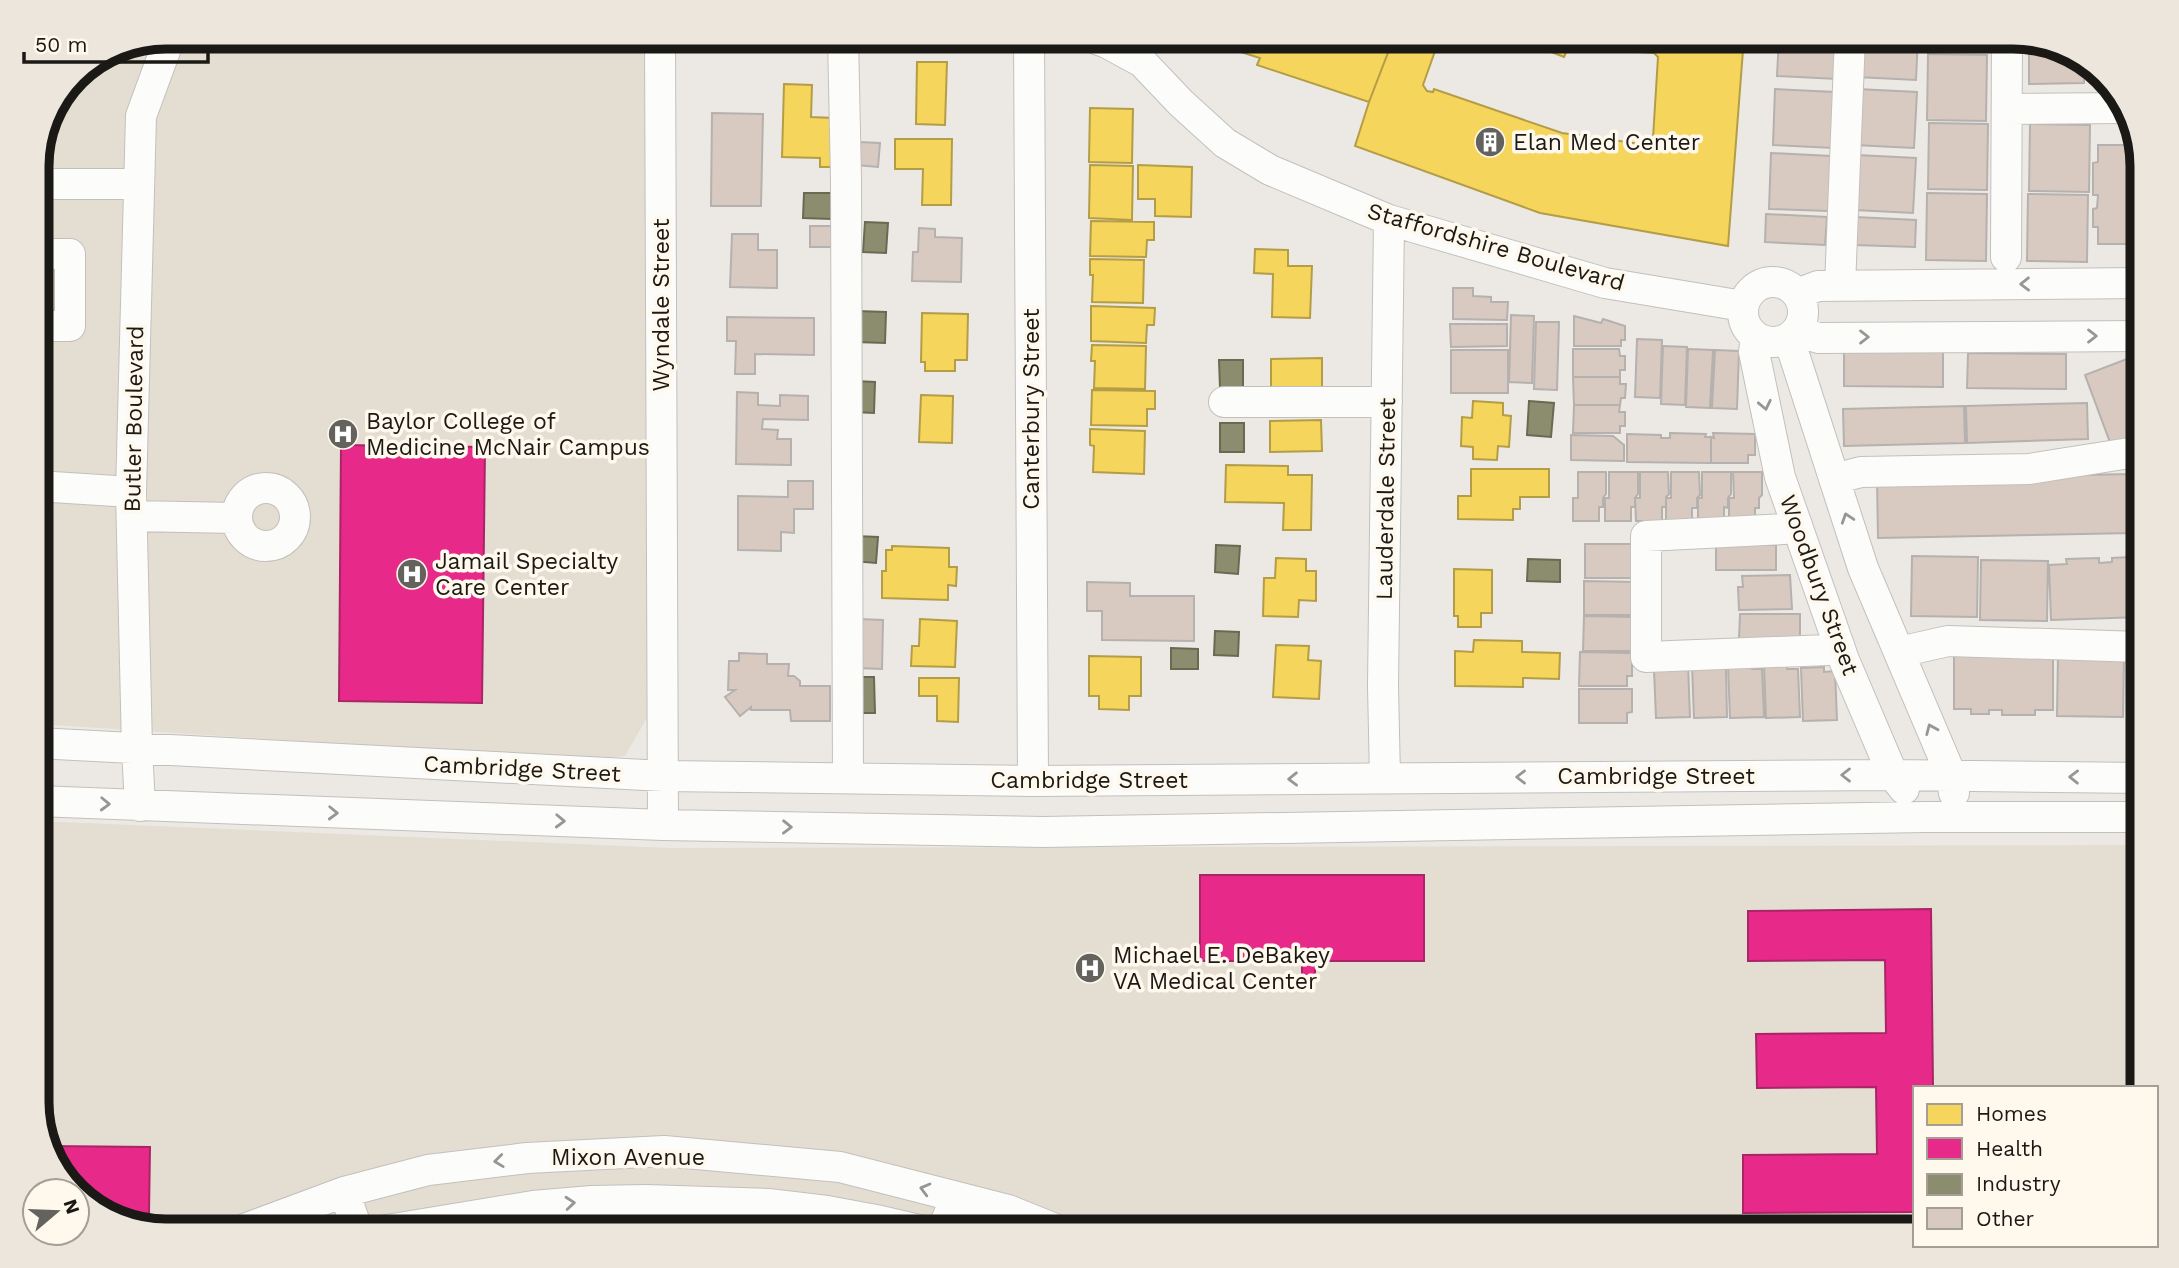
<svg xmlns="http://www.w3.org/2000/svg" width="2179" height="1268" font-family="'Work Sans',sans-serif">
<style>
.built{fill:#e4ddd2}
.homes{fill:#f6d55c;stroke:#b49d47;stroke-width:2}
.health{fill:#e7298a;stroke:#aa2467;stroke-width:2}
.industry{fill:#8c8c6e;stroke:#6a6a53;stroke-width:2}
.building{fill:#d8cac0;stroke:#b5b1ae;stroke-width:2}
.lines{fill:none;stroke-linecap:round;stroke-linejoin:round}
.minor-casing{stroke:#c3c0bc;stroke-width:32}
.minor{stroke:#fcfcfb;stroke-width:30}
.oneway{stroke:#979694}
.labels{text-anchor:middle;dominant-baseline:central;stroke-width:7;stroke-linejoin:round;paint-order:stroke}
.poi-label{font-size:23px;fill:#1b1915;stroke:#fef8ed;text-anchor:start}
.street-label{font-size:23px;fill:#1b1915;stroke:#fef8ed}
.rim{fill:none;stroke:#1b1915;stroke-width:9}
</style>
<rect width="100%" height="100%" fill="#ece9e4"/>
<path class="built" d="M166,37H646L651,711L625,756L586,760L37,724V158L75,74L117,46Z
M37,821L670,848L2142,845V1088H1915V1231H166L102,1214L54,1167L37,1110Z"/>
<path class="homes" d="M1246,37H1394L1369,102L1257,65L1260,58L1241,52Z
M1394,37H1440L1423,85L1427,91L1433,92L1434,89L1562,133L1648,145L1653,138L1658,57L1654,53L1568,48L1564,57L1513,37H1744L1728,246L1540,213L1355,146L1369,102Z
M917,62H947L945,125L916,124Z
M784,84L812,85L811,117L834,118L832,167H820V158L782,157Z
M1090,108L1133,109L1132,163L1089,162Z
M895,139H952L951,205H922L923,169H895Z
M1090,165L1133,166L1132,220L1089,218Z
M1138,165L1192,167L1191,217L1155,216V199H1138Z
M1091,221L1154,222V240H1147L1146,257L1090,256Z
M1255,249L1288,250V266H1312L1310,318L1272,317L1273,274L1254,273Z
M1090,259L1144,260L1143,303L1092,302L1093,275H1090Z
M1091,306L1155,308L1154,325H1147L1146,343L1091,341Z
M922,313L968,314L967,360H955V371H925V362H921Z
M1092,345L1146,346L1145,389L1094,388L1095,361H1091Z
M1322,358V389L1271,390V359Z
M1092,390L1155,391V409H1147V426L1091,425Z
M921,395L953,396L952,443L919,442Z
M1473,401L1503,403V415L1511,416L1509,447L1498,446L1497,460L1473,459V447L1461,446L1462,417L1472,418Z
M1321,420L1322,451L1270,452V421Z
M1090,429L1145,431L1144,474L1093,472L1094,446L1090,445Z
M1226,465L1288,466V475H1312L1311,530H1283L1284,503L1225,502Z
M1471,469H1549V497H1520V509H1513V520L1458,519V496H1471Z
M892,546L949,548V567H957L956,586L948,585V600L882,598V571H886V550H892Z
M1276,558L1306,559V571H1316V601L1299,600L1298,617L1263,616L1264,578H1275Z
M1454,569L1492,570V613H1481V627H1458V616H1454Z
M920,619L957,621L955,667L911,666L912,646H919Z
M1474,640L1522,641V652L1560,653L1559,679L1523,678V687L1455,686V651L1473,652Z
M1276,645L1309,646L1308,660L1321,661L1319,699L1273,697Z
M1089,656L1141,657V696H1129V710L1099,709V696H1089Z
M919,678H959L958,722L937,721V696H919Z"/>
<path class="health" d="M341,445L485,447L482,703L339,701Z
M1200,875H1424V961H1315V975H1302V961H1200Z
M1931,909L1933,1088H1915V1212L1743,1213V1155L1877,1154L1876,1087L1757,1088L1756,1034L1886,1033L1885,960L1748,961V911Z
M37,955H43L42,1022H37Z
M48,1146L150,1147L149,1214L101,1213L54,1167Z"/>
<path class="industry" d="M804,193H831V219L803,218Z
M865,222L888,223L886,253L863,252Z
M856,311L886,312L885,343L856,342Z
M1219,360H1243V388H1220Z
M854,381L875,382L874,413L853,412Z
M1529,401L1554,403L1551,437L1527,435Z
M1220,423H1244V452H1220Z
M855,536L878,537L876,563L853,561Z
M1216,545L1240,546L1238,574L1215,572Z
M1528,559L1560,560V582L1527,581Z
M1215,631L1239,632L1238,656L1214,655Z
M1171,648L1198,649V669H1171Z
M854,677H874L875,713H854Z"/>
<path class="building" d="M1779,37H1839L1837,79L1777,76Z
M1858,37H1918L1916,80L1857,77Z
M1928,37H1987V51L1927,50Z
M2029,41L2077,54L2089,65L2084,66V83L2029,84Z
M1928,54L1987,55L1986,121L1927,120Z
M1775,89L1835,92L1833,148L1773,145Z
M1857,89L1917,92L1914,148L1855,145Z
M712,113L763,114L761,206H711Z
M1929,123L1988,124L1987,190L1928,189Z
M2030,124L2090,125L2089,192L2029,191Z
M858,142L880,143L878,167L856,165Z
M2098,145H2138L2142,158V244H2098V227H2093V209L2097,208L2098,195H2093V163L2098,162Z
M1771,153L1831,156L1828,211L1769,209Z
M1857,155L1916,158L1913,213L1854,210Z
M1927,193L1987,194L1986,261L1926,260Z
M2028,194L2088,195L2087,262L2027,261Z
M1766,214L1827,217L1825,245L1765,242Z
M1855,217L1916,220L1915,247L1854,245Z
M810,226H837V247H810Z
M919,228L935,229V237L962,238L961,282L912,281L913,252H918Z
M732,234H758V250H777V288L730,287Z
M1453,288H1473V296L1491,297V302H1508L1507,320L1453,319Z
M1511,315L1534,316L1532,383L1509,382Z
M1574,316L1601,323L1603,319L1625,326V340H1621V346H1574Z
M727,317L814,318V355L755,354V374H735L736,341H727Z
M1536,322H1559L1557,390L1534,389Z
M1450,324H1507V346L1451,347Z
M1637,339L1662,340L1660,398L1635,397Z
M1663,346L1687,347L1685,405L1661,404Z
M1573,349H1619L1620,356H1625V370H1620V377H1573Z
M1688,349L1713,350L1710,408L1686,407Z
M1451,350H1508V393H1451Z
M1715,350L1739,351L1737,409L1712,408Z
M1844,351L1943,352V387L1844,386Z
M1968,353L2066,354V389L1967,388Z
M2132,357L2137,370L2142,369V433L2111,445L2085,375Z
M1573,377H1620V384H1626L1625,398H1621L1620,405H1574Z
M737,392L758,393V405L780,406V395L808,396V420L763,419L762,429L778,430L777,439H791V465L736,464Z
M2087,403L2088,439L1967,443L1966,406Z
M1574,405H1620L1619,412H1625V426H1620V433H1573Z
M1964,406L1965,443L1844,446L1843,409Z
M1670,433L1706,434L1705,437H1711V463L1627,462V434L1661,435V438H1670Z
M1713,433L1755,434V455H1748V463H1711V437L1714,438Z
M1571,435L1613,436L1624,445V461L1571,460Z
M2142,470V498L2133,473Z
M1578,472H1606V494L1603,498V507H1599V521H1573V498H1578Z
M1609,472H1638V494L1635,498V507H1631V521H1605V498H1609Z
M1640,472H1668L1669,494L1666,497V507H1662V521H1636L1635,498H1640Z
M1671,472H1699L1700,495L1697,498V508H1692V521H1666V498H1671Z
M1702,472H1731V494L1728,498V508L1724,507V521H1698V498H1702Z
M1733,472H1762V495L1759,498V508H1755V521H1729V498H1734Z
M2131,474L2132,533L1878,538L1877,479Z
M788,481H813V509H794V533L781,532V551L738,550V496L788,497Z
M1585,544H1633L1637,578H1585Z
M1716,545H1776V570H1716Z
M1912,556L1978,557L1977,617L1911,616Z
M2130,557V563L2142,562V617L2051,620L2049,565L2067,564L2066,559L2099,558V563L2112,562V558Z
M1981,560L2048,561L2047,621L1980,620Z
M1790,575L1792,609L1739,610L1738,587H1743L1742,576Z
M1584,581L1637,582L1632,615H1584Z
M1087,582L1130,583V596H1194V641L1102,640V611H1087Z
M1740,614H1800V639H1739Z
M1584,616L1636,617L1632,651H1583Z
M859,619L883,620L882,669L857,668Z
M1580,652L1632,653V676H1627V686H1579Z
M739,653L767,654V664H789L788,676H794L800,681V686H830V721H791L790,710H751V707L740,716L725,697L735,690H728L729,661H739Z
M1954,654L2053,655V710H2035V715H2002V710H1989V714H1971V709H1954Z
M2058,656L2124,657L2123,717L2057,716Z
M2129,661H2142V718H2128Z
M1688,664L1690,717L1656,718L1654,670Z
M1715,665V669H1726L1727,717L1694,718L1692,666Z
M1728,665H1751L1752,669H1762L1764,717L1730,718Z
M1764,665H1787V669H1798L1800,717L1766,718Z
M1824,667V672L1835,671L1837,720L1803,721L1801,668Z
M1579,689H1632V712L1627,713V723H1579Z"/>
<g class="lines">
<g class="minor-casing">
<path id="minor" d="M660,37L663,825
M843,37L846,179L848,778
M1029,37L1033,781
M1091,37L1107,43L1142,62L1181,103L1225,143L1270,170L1389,220L1605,283L1743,306
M2007,109L2125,108
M37,184H139
M37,254H70V326H37
M2006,257L2007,37
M1743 312a30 30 0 1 1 60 0a30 30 0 1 1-60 0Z
M1840,286L1850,37
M1797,294L1818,286L2142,283
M1797,332L1819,338L2142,336
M1756,338L1754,352L1780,477L1844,660L1893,775L1904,789
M1789,339L1863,568L1951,775L1954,793
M1224,402H1387
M1834,479L1861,472L2029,469L2142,451
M37,486L131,492
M237 517a29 29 0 1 1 58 0a29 29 0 1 1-58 0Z
M132,516L236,518
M1797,525L1784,529L1646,536V657L1828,650L1839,645
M1899,652L1948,641L2142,647
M37,743L664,776L1033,781L1893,775L2142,778
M1385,778L1383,686L1389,220
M37,801L663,825L1043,832L1925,817H2142
M140,806L137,748L131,492L141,116L170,37
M344,1192L358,1231
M239,1231L344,1192L428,1170L527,1158L664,1151L840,1167L1008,1210L1060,1231
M381,1231L533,1206L592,1201L646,1200L768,1204L827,1211L881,1221L924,1231
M657,1231V1215L662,1209V1201
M942,1231L956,1197"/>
</g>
<use href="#minor" class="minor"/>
</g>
<defs><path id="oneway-chevron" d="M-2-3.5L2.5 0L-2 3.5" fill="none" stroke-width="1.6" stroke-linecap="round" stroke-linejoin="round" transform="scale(1.75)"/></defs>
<g class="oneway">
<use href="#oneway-chevron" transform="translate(2025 284) rotate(179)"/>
<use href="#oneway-chevron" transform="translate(2092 336)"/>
<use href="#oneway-chevron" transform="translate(1864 337)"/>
<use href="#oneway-chevron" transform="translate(1765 405) rotate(78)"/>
<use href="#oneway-chevron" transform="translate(1847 518) rotate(-108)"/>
<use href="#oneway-chevron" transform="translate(1931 729) rotate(-113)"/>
<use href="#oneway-chevron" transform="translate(1846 775) rotate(180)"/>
<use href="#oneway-chevron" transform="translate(1521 777) rotate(180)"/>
<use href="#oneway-chevron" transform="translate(2074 777) rotate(-179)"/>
<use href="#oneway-chevron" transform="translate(1293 779) rotate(179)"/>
<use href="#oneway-chevron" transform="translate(105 804) rotate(2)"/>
<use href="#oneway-chevron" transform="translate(333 813) rotate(2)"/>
<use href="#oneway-chevron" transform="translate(560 821) rotate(2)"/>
<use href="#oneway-chevron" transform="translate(787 827) rotate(1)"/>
<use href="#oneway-chevron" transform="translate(499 1161) rotate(173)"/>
<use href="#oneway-chevron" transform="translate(925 1189) rotate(-165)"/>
<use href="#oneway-chevron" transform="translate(570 1203) rotate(-5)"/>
</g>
<defs>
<g id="building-disc" transform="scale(1.575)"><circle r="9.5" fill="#64625d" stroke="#fef8ed"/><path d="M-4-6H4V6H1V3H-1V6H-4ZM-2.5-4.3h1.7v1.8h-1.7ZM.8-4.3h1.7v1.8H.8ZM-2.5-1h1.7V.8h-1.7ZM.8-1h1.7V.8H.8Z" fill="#fff"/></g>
<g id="hospital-disc" transform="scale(1.575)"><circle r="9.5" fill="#64625d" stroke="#fef8ed"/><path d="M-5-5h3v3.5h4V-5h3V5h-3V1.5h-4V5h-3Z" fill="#fff"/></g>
</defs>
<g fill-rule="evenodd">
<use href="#building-disc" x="1490" y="142"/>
<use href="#hospital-disc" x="343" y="434"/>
<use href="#hospital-disc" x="412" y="574"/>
<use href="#hospital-disc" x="1090" y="968"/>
</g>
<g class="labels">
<g class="poi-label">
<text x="1513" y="142">Elan Med Center</text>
<text x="366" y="421">Baylor College of<tspan x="366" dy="26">Medicine McNair Campus</tspan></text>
<text x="435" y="561">Jamail Specialty<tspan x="435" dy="26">Care Center</tspan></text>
<text x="1113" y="955">Michael E. DeBakey<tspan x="1113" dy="26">VA Medical Center</tspan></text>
</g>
<g class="street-label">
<text transform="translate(1496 247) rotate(16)">Staffordshire Boulevard</text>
<text transform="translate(661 305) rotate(-90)">Wyndale Street</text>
<text transform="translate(1031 409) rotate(-90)">Canterbury Street</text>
<text transform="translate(134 419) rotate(-89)">Butler Boulevard</text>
<text transform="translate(1386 499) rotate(-89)">Lauderdale Street</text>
<text transform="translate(1819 585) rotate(70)">Woodbury Street</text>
<text transform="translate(522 769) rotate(3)">Cambridge Street</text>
<text x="1656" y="776">Cambridge Street</text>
<text x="1089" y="780">Cambridge Street</text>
<text x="628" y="1157">Mixon Avenue</text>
</g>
</g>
<path d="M0 0H2179V1268H0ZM166 49H2013A117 117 0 0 1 2130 166V1102A117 117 0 0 1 2013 1219H166A117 117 0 0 1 49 1102V166A117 117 0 0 1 166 49Z" fill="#ece6dc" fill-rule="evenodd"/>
<path class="rim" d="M166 49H2013A117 117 0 0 1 2130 166V1102A117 117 0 0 1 2013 1219H166A117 117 0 0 1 49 1102V166A117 117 0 0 1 166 49Z"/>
<rect x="1913" y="1086" width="245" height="161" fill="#fef8ed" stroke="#a39f97" stroke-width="2"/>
<rect x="1927" y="1104" width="35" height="21" fill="#f6d55c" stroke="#a39f97" stroke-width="2"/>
<text x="1976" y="1121" font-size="21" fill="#1b1915">Homes</text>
<rect x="1927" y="1138" width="35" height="21" fill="#e7298a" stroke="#a39f97" stroke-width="2"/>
<text x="1976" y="1156" font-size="21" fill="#1b1915">Health</text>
<rect x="1927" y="1174" width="35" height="21" fill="#8c8c6e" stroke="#a39f97" stroke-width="2"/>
<text x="1976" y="1191" font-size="21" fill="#1b1915">Industry</text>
<rect x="1927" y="1208" width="35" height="21" fill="#d8cac0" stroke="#a39f97" stroke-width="2"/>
<text x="1976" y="1226" font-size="21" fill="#1b1915">Other</text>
<g transform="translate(56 1212) rotate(71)"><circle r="33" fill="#fef8ed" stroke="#a39f97" stroke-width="2"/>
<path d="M0-5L12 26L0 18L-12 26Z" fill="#64625d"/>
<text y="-10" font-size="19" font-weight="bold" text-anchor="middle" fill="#1b1915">N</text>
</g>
<path d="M24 52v10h184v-10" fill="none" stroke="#1b1915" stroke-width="3.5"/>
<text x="35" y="52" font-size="21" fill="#1b1915" stroke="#fef8ed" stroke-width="5" paint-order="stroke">50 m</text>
</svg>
